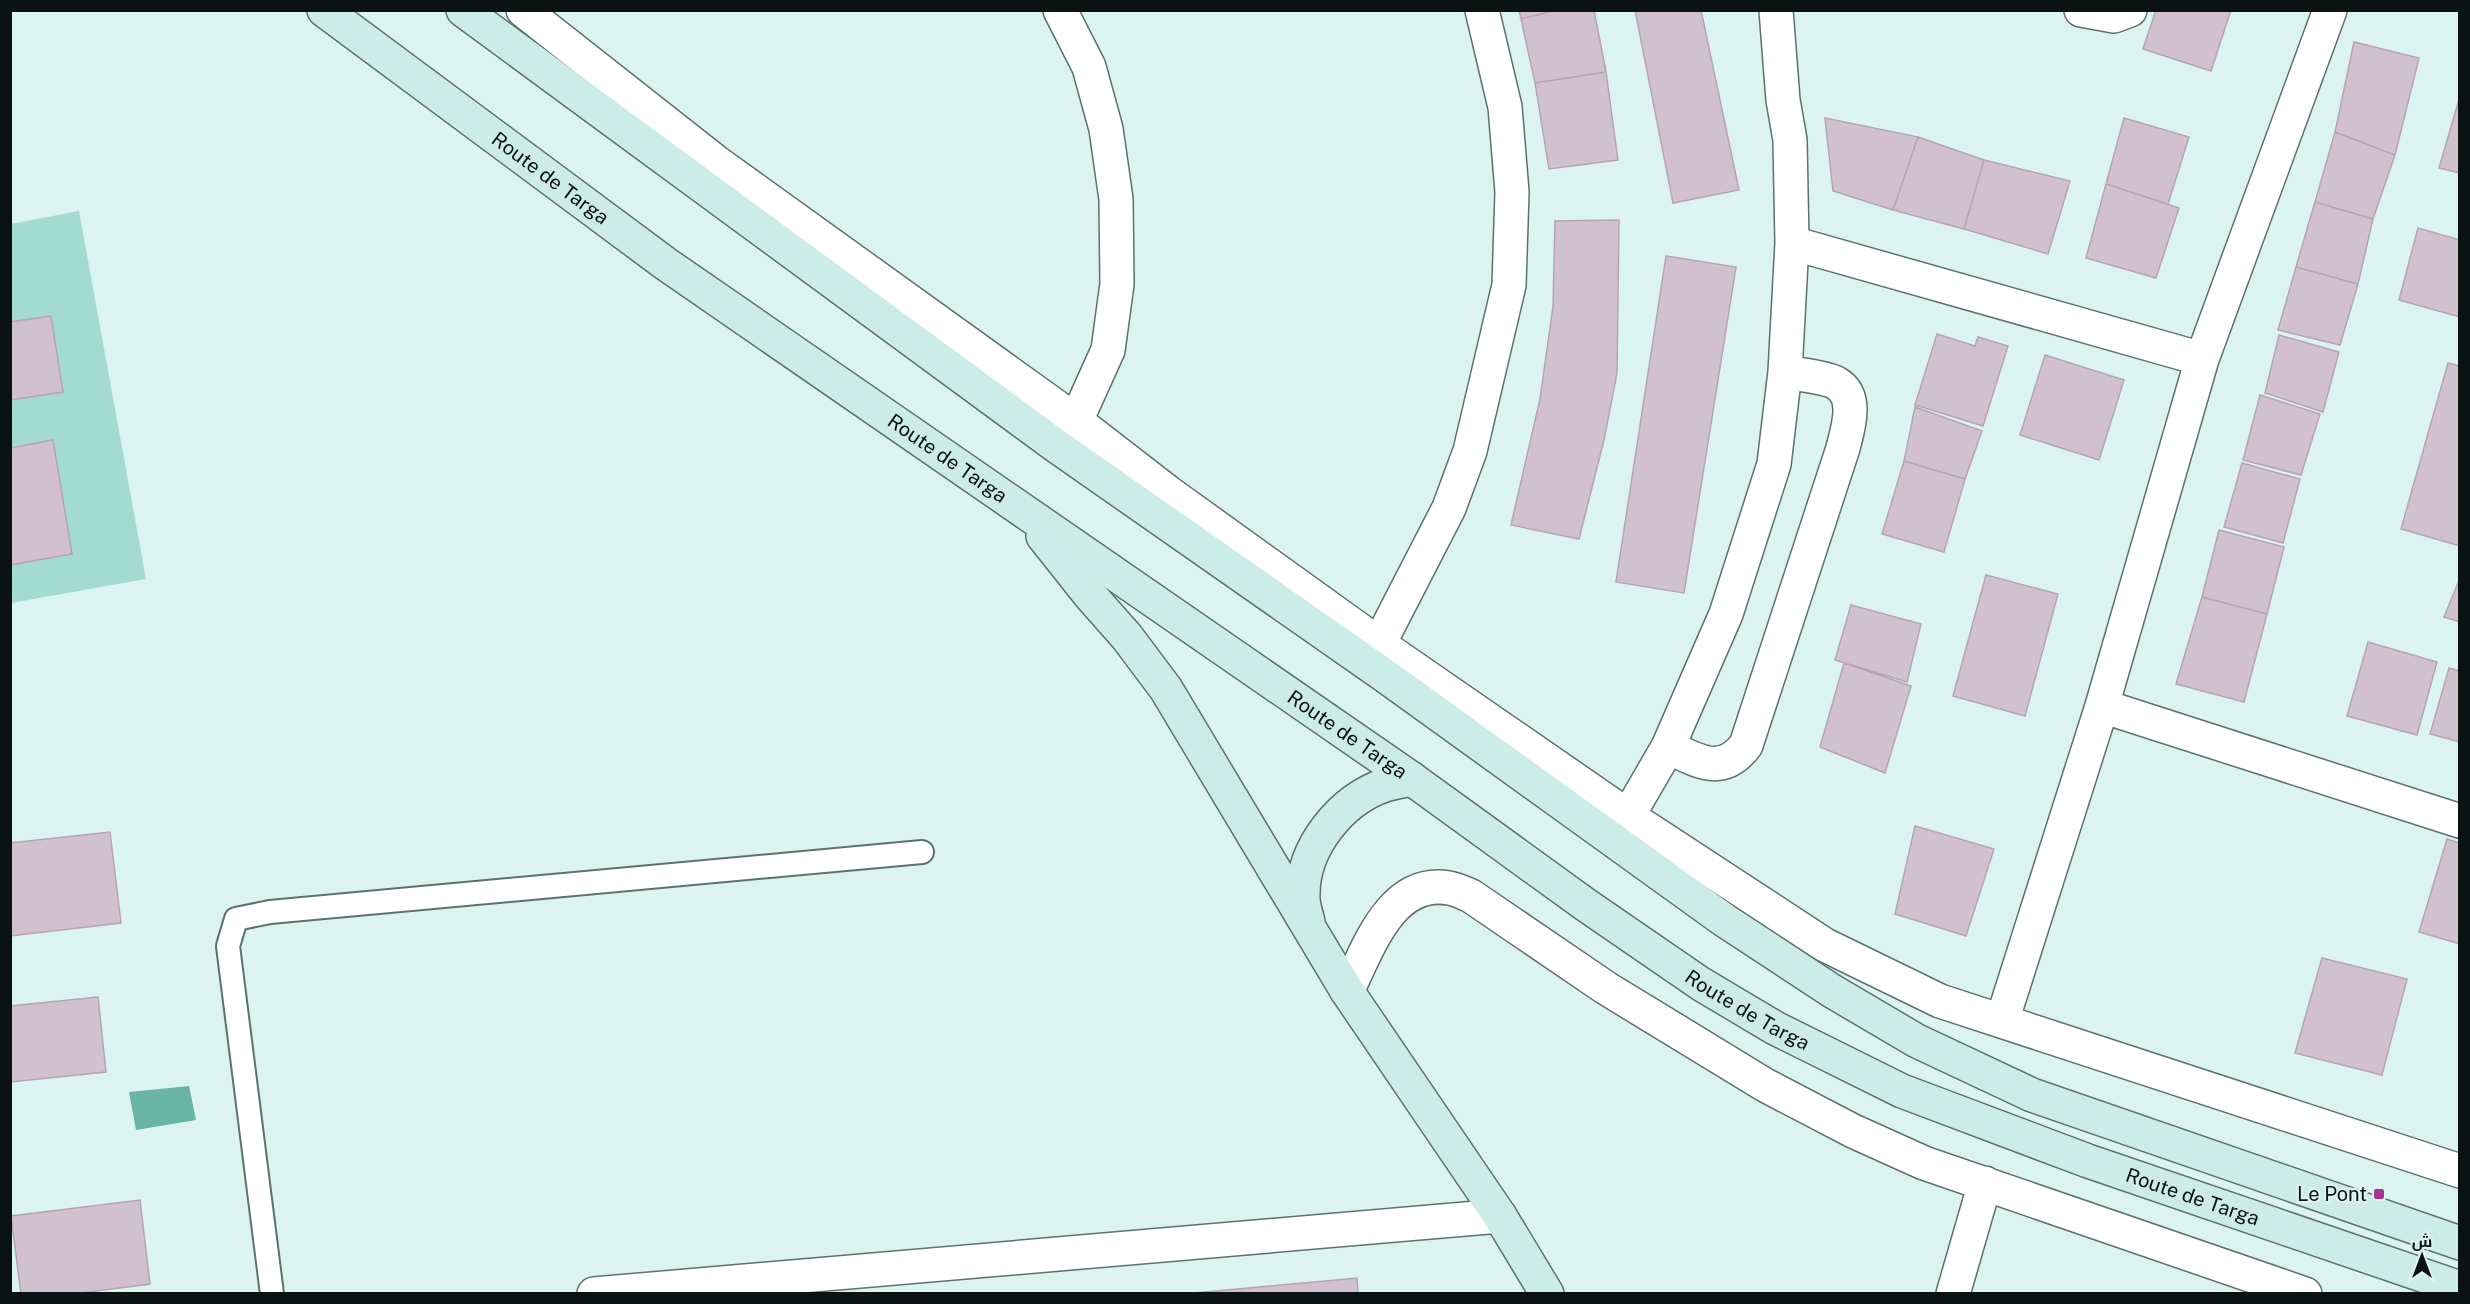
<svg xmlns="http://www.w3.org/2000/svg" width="2470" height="1304" font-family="'Public Sans',Cairo,sans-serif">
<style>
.green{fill:#a4dbd0}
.water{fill:#6ab4a7}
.building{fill:#d1c0cd;stroke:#b6a4b2;stroke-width:1.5}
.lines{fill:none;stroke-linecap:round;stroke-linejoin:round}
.lane-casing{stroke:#5c726e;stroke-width:26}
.street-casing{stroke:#5c726e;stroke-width:36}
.secondary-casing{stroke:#5c726e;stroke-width:36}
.lane{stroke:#fff;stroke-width:22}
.street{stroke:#fff;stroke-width:33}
.secondary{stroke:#ccece7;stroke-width:33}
.poi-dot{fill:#a33695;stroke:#dbf4ef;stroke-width:2}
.labels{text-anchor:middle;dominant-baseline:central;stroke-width:4.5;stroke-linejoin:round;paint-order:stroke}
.street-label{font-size:20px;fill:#0a1311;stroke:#dbf4ef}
.poi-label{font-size:20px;fill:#0a1311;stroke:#dbf4ef;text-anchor:end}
</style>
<rect width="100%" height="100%" fill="#dbf4ef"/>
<path class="green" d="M79,211L146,579L11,603V224Z"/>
<path class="water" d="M189,1086L196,1120L136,1130L129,1092Z"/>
<path class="building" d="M1519,10H1557L1521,19Z
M1557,10H1594L1606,72L1535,83L1521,19Z
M1635,10H1701L1739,190L1673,203Z
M2156,10H2231L2211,71L2143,49Z
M2354,42L2419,58L2395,155L2335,132Z
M1606,72L1618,160L1549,169L1535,83Z
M2460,96V173L2439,168Z
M1825,118L1918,137L1893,210L1833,191Z
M2124,118L2189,137L2168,204L2106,184Z
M2335,132L2395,155L2373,219L2315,202Z
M1918,137L1984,160L1964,229L1893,210Z
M1984,160L2070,181L2048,254L1964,229Z
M2106,184L2179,208L2156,278L2086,258Z
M2315,202L2373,219L2358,284L2296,267Z
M1619,220L1617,373L1604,440L1579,539L1511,525L1540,399L1553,306L1555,221Z
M2418,228L2460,240V317L2399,300Z
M1666,256L1736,267L1684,593L1616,582Z
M2296,267L2358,284L2340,345L2278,330Z
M51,316L63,392L10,400V322Z
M1937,334L1975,346L1978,337L2008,346L1983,426L1915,405Z
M2279,335L2339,352L2323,412L2265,393Z
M2045,355L2124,380L2099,460L2020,435Z
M2448,363L2460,366V546L2401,529Z
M2260,395L2320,414L2301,475L2243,460Z
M1915,407L1982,431L1965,479L1904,461Z
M53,440L72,554L10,565V448Z
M1904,461L1965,479L1944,552L1882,534Z
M2242,463L2300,479L2283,543L2224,527Z
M2219,530L2284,547L2267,614L2202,597Z
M1986,575L2058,594L2025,716L1953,696Z
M2460,578V622L2444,617Z
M2202,597L2267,614L2244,702L2176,684Z
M1851,605L1921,624L1907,682L1835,660Z
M2368,642L2437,662L2417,735L2347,716Z
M1844,663L1911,686L1885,773L1820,747Z
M2449,668L2460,671V742L2430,734Z
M1915,826L1994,849L1966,936L1895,914Z
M110,832L121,923L10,936V843Z
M2447,839L2460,843V944L2419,932Z
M2322,958L2407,979L2382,1075L2295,1053Z
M98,997L106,1072L10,1082V1006Z
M140,1200L150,1284L73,1294H21L11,1216Z
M1357,1278L1358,1294L1194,1293Z"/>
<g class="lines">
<g class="lane-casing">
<path id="lane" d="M272,1294L228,946L236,919L270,912L922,852"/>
</g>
<g class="street-casing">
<path id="street" d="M523,10L716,162L1076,421L1169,493L1379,644L1628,816L1825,945L1940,1001L2460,1171
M1060,10L1089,67L1106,129L1116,199L1117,284L1108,350L1076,421
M2081,10L2114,16L2130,10
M1792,243L2202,359
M1379,644L1449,508L1470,451L1509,285L1512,192L1505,107L1482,10
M2102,706L2460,821
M1668,747C1698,761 1722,777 1746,745L1843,448C1848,428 1859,396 1836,383C1828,378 1796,374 1785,372
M1628,816L1668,747L1726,614L1774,464L1785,372L1792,243L1790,140L1783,100L1776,10
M1347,991C1368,950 1390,878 1449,888C1456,889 1464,893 1471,896L1606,988L1765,1085L1853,1131L1924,1163L2305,1294
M2002,1021L2102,706L2202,359L2330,10
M594,1294L1500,1216
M1953,1294L1985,1183"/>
</g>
<g class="secondary-casing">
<g id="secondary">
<path id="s1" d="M324,10L666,264L1412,779L1586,905L1701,984L1775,1028L1902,1091L2088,1161L2460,1288"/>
<path d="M463,10L1055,445L1384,675L1724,920L1832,991L1917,1041L2032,1095L2460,1243"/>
<path d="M1043,536L1089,594L1127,637L1166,689L1347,991L1500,1216L1547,1294"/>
<path d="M1308,922C1306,913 1302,903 1303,894C1303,847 1341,800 1385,785C1394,782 1403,781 1412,779"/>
</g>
</g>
<use href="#lane" class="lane"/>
<use href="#street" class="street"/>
<use href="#secondary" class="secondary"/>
</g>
<rect class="poi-dot" x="2373" y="1188" width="12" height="12" rx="3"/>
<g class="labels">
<g class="street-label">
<text stroke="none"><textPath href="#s1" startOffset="282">Route de Targa</textPath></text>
<text stroke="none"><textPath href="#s1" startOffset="768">Route de Targa</textPath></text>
<text stroke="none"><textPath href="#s1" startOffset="1254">Route de Targa</textPath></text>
<text stroke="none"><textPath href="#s1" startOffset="1740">Route de Targa</textPath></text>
<text stroke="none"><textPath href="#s1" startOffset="2224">Route de Targa</textPath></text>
</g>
<g class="poi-label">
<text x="2367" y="1194">Le Pont</text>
</g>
</g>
<rect width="2470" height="1304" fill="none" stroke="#0a1311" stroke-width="24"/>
<g transform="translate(2422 1256)" stroke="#dbf4ef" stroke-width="4.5" paint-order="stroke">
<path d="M0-4.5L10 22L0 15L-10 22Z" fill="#0a1311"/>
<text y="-9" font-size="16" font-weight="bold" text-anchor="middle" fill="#0a1311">ش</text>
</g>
</svg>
